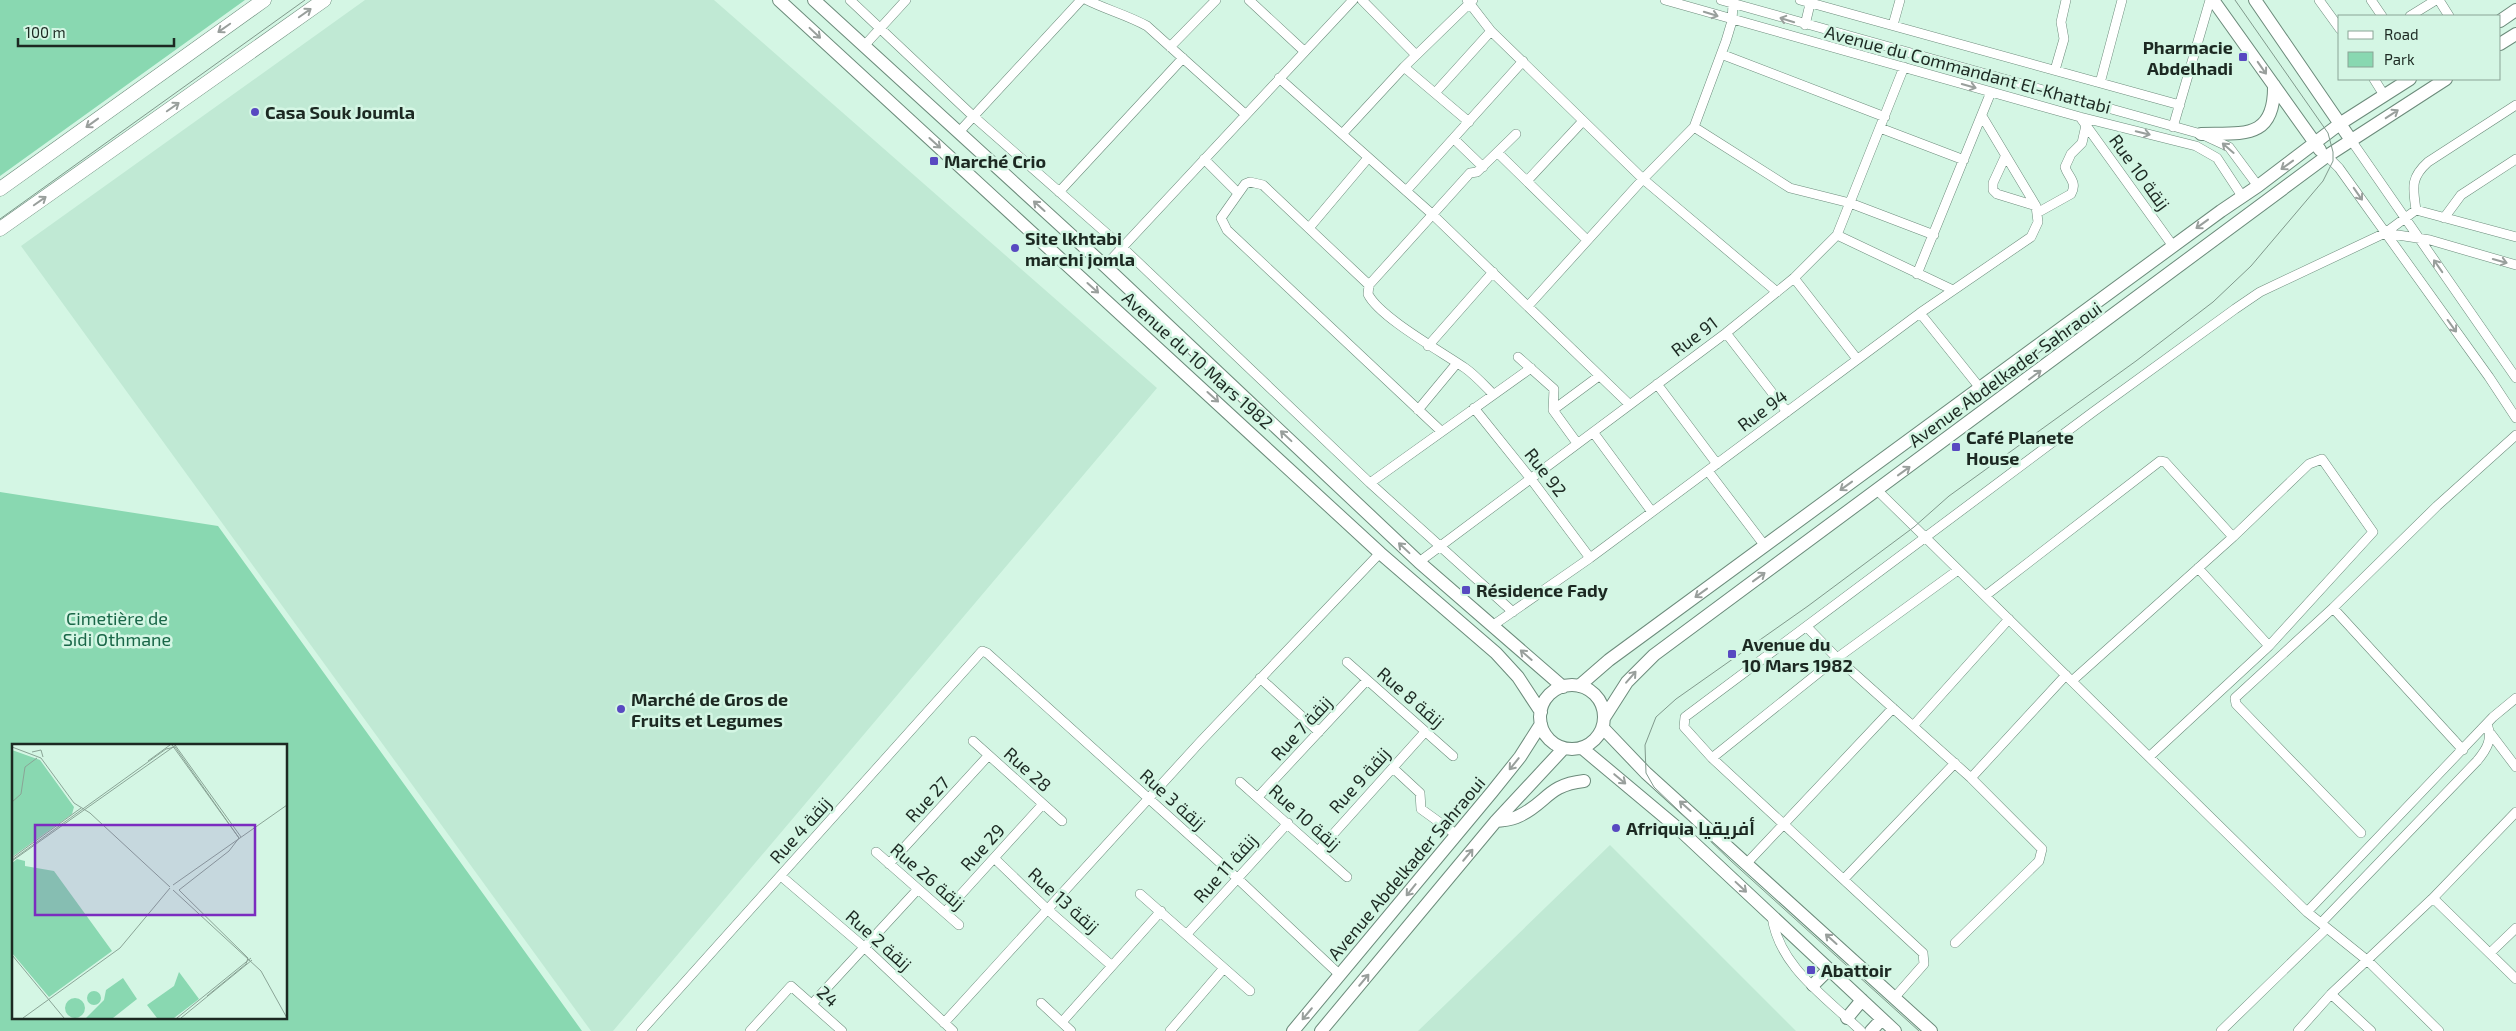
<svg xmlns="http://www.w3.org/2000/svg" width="2516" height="1031" font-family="'Exo 2',Cairo,sans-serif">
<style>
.built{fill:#c0e9d4}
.green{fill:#89d8b1;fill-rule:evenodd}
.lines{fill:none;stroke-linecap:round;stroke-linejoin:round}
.minor-casing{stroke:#6c8b7b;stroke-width:10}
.secondary-casing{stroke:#6c8b7b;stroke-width:14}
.primary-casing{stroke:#6c8b7b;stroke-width:15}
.minor{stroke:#fff;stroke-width:9}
.secondary{stroke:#fff;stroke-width:12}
.primary{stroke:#fff;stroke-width:14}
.tram{stroke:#80998c;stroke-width:1}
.oneway{stroke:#999f9c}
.poi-dot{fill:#5849c1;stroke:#d4f6e4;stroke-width:2}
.labels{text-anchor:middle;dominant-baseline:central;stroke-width:5;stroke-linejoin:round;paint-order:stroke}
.poi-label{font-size:18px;font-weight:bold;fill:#1c2922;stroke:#d4f6e4;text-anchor:start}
.street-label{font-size:18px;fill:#1c2922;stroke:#d4f6e4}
.park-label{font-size:18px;fill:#196748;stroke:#d4f6e4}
.inset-road{fill:none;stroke:#8aa496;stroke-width:1}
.view{fill:#7b2cbf;fill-opacity:0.15;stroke:#7b2cbf;stroke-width:2.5}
.inset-edge{fill:none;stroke:#1c2922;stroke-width:2.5}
</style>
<rect width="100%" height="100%" fill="#d4f6e4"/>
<path class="built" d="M365,0H714L1157,388L613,1031H591L21,246Z
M1610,845L1796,1031H1418Z"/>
<path class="green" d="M0,0H245L0,176Z
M0,492L218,526L582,1031H0ZM14,745H286V1017H14Z"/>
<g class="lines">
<g class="minor-casing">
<path id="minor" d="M850,0L973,116L1122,247L1370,483L1513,612
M1087,0C1107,10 1127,15 1147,26L1245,114
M1249,0L1304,51
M1362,0L1416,55
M1467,0L1491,31L1643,179L1777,292
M1665,0L2080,117L2196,146L2217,158L2242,196
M1721,0L2201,134L2229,147L2258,186
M1800,0L2180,105
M2319,0L2340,29
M2371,0L2382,16
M2439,0L2449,16
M2410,16L2436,0
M1805,25L1811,0
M1893,25L1900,0
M864,46L906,0
M1170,47L1216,0
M1721,54L1885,117
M2055,70L2064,39L2061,22L2066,0
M1279,78L1432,214L1629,404
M2374,79L2384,95
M2100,83L2122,0
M1435,93L1491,31
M2080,117L2173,246
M1469,122L1404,67L1473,0
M1694,127L1790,188L1850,203L1934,235
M2173,127L2210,0
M1880,128L1964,160
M959,132L1081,0
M1343,133L1404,67
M1454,139L1483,167
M2351,140L2516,378
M1498,153L1587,240
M2327,156L2339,168L2489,377L2516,418
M2005,157L1993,183V190L1997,194L2036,206
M1204,159L1238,193
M1527,181L1583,121
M1406,191L1523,61
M1059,192L1183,58
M2416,210C2413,188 2410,178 2428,162L2516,105
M2037,213L2071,194C2078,182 2068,177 2065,167L2071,154L2082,143L2086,125
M2444,218L2461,195L2516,159
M1309,228L1368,158
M2385,233L2430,240L2516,265
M1837,235L1953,290
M1105,266L1353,0
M1917,274L1991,92
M1794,278L1857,359
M1369,285L1263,185L1250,182L1245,184L1221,218L1227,230L1441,431
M1529,305L1643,179L1694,127L1726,41L1732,21L1733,4
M1920,313L1980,388
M1726,333L1787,412
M1428,346L1493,272
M1518,357L1554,389L1553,410L1577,443
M1657,384L1717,464
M1493,394C1484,385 1475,375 1465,368C1442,352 1379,317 1368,294L1369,285L1470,173L1477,172L1516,134
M1474,408L1531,479L1590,558
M1418,410L1457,363
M1553,410L1599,376
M1593,432L1652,512
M1708,471L1765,546
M1370,483L1531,368
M1877,490L2307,912L2327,928L2221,1031
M1419,562L1726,333L1794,278L1837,235L1904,67
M2198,568L2269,646
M1985,596L2160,461L2165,462L2233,537
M2333,608L2463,750
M1492,626L1590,558L1920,313L2031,237L2038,222L2036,206L1982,116
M1807,627L1837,658L1971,778L2042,849L2039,861L1955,943
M1347,662L1453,756
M1260,678L1319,732
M2073,680L2233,537L2309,464L2322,459L2373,532L2269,646L2149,757
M1913,726L2009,619
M2491,734L2516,767
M973,741L1062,821
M1712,758L1837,658L1958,570
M1393,768L1420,793L1421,809L1457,835
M1971,778L2066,675
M1240,782L1347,877
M1258,797L1367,680
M2361,833L2236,704L2235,698L2333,608L2437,506L2516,435
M1318,851L1425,732
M876,852L959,925
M994,858L1048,910L1112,966
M1747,863L1893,708
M889,864L988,756
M781,876L864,947L953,1031
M1844,879L1955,763
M1140,894L1250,991
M2433,898L2516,979
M945,912L1043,804
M2307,912L2493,717L2516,698
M1772,916C1778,966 1827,998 1861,1031
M2321,923L2477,761C2487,749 2493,739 2487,724
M2327,928L2368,961L2439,1031
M1187,934L1288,823
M2490,953L2516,928
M2331,994L2371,1031
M1895,997L1924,964L1923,953L1712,758L1684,727L1685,717L2093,412L2235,309L2260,292L2385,233L2416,210L2516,237
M1041,1003L1071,1031
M812,1004L918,889
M1062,1022L1161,911
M944,1023L1201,741L1380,553
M641,1031L982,651L987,653L1237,878L1340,975
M750,1031L791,986L842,1031
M1170,1031L1224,968
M2298,1031L2331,994L2433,898L2516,812"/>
</g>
<g class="secondary-casing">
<path id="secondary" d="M779,0L1380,553L1496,653L1518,677L1541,712
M814,0L1105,266L1419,562L1563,687
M2213,0L2320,150
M2255,0L2351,140
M2500,21L2516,10
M2500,44L2516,34
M2201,134C2243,133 2275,140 2274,85
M1540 717a32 32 0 1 1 64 0a32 32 0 1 1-64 0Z
M1579,686L1609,660L2221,211L2258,186L2341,123L2410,79
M1604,718L1627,682L1654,655L2327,156L2446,79
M1603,728L1646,773L1931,1031
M1582,748L1680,830L1895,1031
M1496,821C1504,820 1512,820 1519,816C1547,803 1547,785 1584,781
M1813,985L1829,969
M1847,1018L1862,1000
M1293,1031L1492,792L1520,757L1541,724
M1321,1031L1496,821L1564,748
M1871,1031L1882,1019"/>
</g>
<g class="primary-casing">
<path id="primary" d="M0,189L264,0
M0,229L324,0"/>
</g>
<use href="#minor" class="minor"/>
<use href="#secondary" class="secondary"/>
<use href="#primary" class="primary"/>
<path class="tram" d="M0,219L305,0
M1919,1031L1731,861L1654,787L1646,773L1645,745L1656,717L1676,699L1808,606L1914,527L1949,496L2136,361L2213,302L2251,266L2323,181L2333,161V152L2328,133L2235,0"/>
</g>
<defs><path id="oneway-shaft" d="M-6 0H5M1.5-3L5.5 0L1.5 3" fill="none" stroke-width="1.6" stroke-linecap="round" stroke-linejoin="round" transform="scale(1.25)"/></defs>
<g class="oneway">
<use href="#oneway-shaft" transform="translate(305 13) rotate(-35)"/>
<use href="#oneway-shaft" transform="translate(1711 14) rotate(17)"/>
<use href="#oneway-shaft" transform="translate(1787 20) rotate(-163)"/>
<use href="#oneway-shaft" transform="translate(224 28) rotate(145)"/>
<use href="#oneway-shaft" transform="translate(815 33) rotate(43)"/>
<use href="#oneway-shaft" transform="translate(2262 68) rotate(55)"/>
<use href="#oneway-shaft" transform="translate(1969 86) rotate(16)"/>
<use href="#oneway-shaft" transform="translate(173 107) rotate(-35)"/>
<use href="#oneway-shaft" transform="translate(2392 114) rotate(-33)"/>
<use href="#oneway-shaft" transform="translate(92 123) rotate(144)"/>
<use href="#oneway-shaft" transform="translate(2143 133) rotate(14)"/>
<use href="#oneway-shaft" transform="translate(935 143) rotate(42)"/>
<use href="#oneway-shaft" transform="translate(2228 148) rotate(-139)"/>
<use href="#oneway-shaft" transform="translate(2287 165) rotate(144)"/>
<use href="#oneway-shaft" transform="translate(2358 194) rotate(55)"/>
<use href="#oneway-shaft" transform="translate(40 201) rotate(-35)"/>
<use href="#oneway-shaft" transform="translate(1039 206) rotate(-138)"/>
<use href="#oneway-shaft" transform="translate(2202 224) rotate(144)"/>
<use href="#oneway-shaft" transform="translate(2500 261) rotate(16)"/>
<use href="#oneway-shaft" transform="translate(2438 266) rotate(-125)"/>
<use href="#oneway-shaft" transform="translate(1093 288) rotate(42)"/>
<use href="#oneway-shaft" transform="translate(2452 326) rotate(54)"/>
<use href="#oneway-shaft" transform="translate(2035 375) rotate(-37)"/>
<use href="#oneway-shaft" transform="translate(1213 397) rotate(42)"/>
<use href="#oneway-shaft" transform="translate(1286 436) rotate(-137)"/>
<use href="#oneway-shaft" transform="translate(1904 471) rotate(-36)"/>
<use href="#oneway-shaft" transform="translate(1846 486) rotate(144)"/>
<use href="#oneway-shaft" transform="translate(1404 548) rotate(-137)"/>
<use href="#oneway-shaft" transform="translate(1759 577) rotate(-36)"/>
<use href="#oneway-shaft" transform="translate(1701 593) rotate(144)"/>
<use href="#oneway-shaft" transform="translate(1526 655) rotate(-139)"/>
<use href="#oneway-shaft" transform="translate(1631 677) rotate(-49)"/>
<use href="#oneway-shaft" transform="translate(1514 764) rotate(129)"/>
<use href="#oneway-shaft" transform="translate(1620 779) rotate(40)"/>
<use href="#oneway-shaft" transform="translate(1685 806) rotate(-138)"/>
<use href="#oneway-shaft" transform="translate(1468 855) rotate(-50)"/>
<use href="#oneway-shaft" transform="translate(1741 887) rotate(43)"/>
<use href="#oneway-shaft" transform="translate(1411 890) rotate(129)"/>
<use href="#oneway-shaft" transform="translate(1831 939) rotate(-138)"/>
<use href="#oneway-shaft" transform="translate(1364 980) rotate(-50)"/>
<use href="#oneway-shaft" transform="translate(1307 1014) rotate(130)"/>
</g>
<g class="poi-dot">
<rect x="2238" y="52" width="10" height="10" rx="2.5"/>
<circle cx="255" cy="112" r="5"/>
<rect x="929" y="156" width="10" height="10" rx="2.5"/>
<circle cx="1015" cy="248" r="5"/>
<rect x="1951" y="442" width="10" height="10" rx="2.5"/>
<rect x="1461" y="585" width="10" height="10" rx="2.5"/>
<rect x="1727" y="649" width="10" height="10" rx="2.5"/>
<circle cx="621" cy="709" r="5"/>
<circle cx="1616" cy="828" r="5"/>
<rect x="1806" y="965" width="10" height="10" rx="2.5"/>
</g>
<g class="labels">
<g class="poi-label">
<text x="2233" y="47" text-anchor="end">Pharmacie<tspan x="2233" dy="21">Abdelhadi</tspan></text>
<text x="265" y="112">Casa Souk Joumla</text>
<text x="944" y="161">Marché Crio</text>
<text x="1025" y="238">Site lkhtabi<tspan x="1025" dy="21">marchi jomla</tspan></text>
<text x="1966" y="437">Café Planete<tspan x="1966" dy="21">House</tspan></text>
<text x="1476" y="590">Résidence Fady</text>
<text x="1742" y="644">Avenue du<tspan x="1742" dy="21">10 Mars 1982</tspan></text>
<text x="631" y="699">Marché de Gros de<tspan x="631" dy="21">Fruits et Legumes</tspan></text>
<text x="1626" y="828">Afriquia أفريقيا</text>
<text x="1821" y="970">Abattoir</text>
</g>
<g class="street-label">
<text transform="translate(1968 69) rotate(15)">Avenue du Commandant El-Khattabi</text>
<text transform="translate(2140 172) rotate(54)">Rue 10 زنقة</text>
<text transform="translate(1694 336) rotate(-37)">Rue 91</text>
<text transform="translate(1198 360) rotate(42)">Avenue du 10 Mars 1982</text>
<text transform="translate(2005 374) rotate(-36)">Avenue Abdelkader Sahraoui</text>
<text transform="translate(1762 410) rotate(-37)">Rue 94</text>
<text transform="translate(1546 472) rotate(52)">Rue 92</text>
<text transform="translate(1411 697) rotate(41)">Rue 8 زنقة</text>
<text transform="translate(1301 728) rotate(-47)">Rue 7 زنقة</text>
<text transform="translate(1028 769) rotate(42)">Rue 28</text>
<text transform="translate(1359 780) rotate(-48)">Rue 9 زنقة</text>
<text transform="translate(927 799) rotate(-47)">Rue 27</text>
<text transform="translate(1173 799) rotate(42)">Rue 3 زنقة</text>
<text transform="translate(1305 817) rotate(42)">Rue 10 زنقة</text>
<text transform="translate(800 830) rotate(-48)">Rue 4 زنقة</text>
<text transform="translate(982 847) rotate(-48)">Rue 29</text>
<text transform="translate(1225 868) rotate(-48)">Rue 11 زنقة</text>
<text transform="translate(1406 868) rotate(-50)">Avenue Abdelkader Sahraoui</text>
<text transform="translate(928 876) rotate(41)">Rue 26 زنقة</text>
<text transform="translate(1064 900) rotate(42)">Rue 13 زنقة</text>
<text transform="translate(879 940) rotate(42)">Rue 2 زنقة</text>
<text transform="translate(828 996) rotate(43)">24</text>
</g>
<g class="park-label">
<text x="117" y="618">Cimetière de<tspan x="117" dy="21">Sidi Othmane</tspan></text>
</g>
</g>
<g transform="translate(12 744)">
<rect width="275" height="275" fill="#d4f6e4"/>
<path d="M0,6L28,16L62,63L60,70L0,113ZM5,115L13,117V122L42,127L100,207L37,253L0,209V119ZM167,228L187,255L162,274H145L135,261L162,242ZM111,234L125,255L101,274H74L92,256L94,246ZM75 254a7 7 0 1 1 14 0a7 7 0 1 1-14 0ZM53 264a10 10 0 1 1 20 0a10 10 0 1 1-20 0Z" fill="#89d8b1"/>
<path class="inset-road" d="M160,1L227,94M163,1L229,93M0,3L29,14L62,59L78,69L158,143M20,8L29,6L31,13M136,17L158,1M0,58L9,50L13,23L25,14M0,114L69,64M0,116L154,5L163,3L227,94L217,107L167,146L236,214L234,220L195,252M0,117L164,1M161,141L275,61M161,146L249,227L275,274M0,211L52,274M11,274L108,204L158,144M165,274L239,214M169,274L240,216"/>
<path class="view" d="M23,81H243V171H23Z"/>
<rect width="275" height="275" class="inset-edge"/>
</g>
<rect x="2338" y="15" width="162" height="65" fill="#d4f6e4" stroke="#8aa496"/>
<rect x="2348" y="31" width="25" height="8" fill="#ffffff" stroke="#8aa496"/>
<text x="2384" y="40" font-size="15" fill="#1c2922">Road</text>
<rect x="2348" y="52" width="25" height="15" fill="#89d8b1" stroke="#8aa496"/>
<text x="2384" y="65" font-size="15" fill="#1c2922">Park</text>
<path d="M18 38v8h156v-8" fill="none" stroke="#1c2922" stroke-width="2.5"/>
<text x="25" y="38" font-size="15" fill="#1c2922" stroke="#d4f6e4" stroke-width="4" paint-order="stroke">100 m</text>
</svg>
